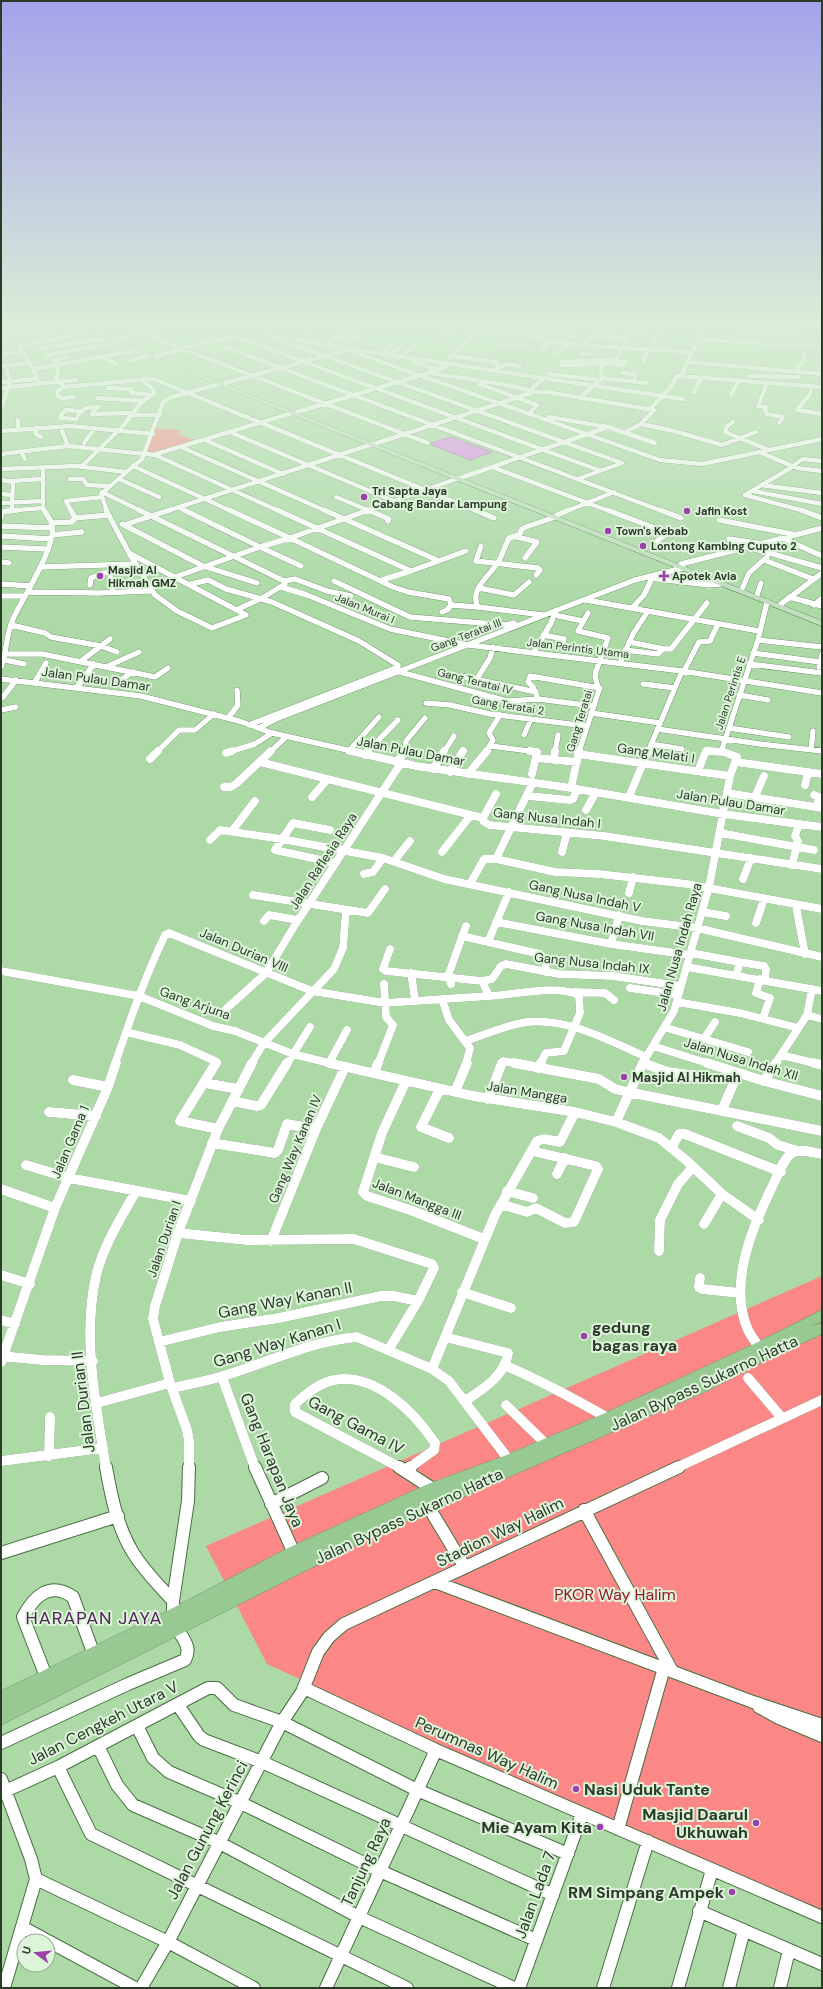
<svg xmlns="http://www.w3.org/2000/svg" width="823" height="1989" font-family="'DM Sans',sans-serif">
<style>
.green{fill:#fb8786}
.water{fill:#e188f0;stroke:#aa71b4}
.lines{fill:none;stroke-linecap:round;stroke-linejoin:round}
.minor-far4-casing{stroke:#476e42;stroke-width:5}
.minor-far3-casing{stroke:#476e42;stroke-width:6}
.minor-far2-casing{stroke:#476e42;stroke-width:8}
.minor-far1-casing{stroke:#476e42;stroke-width:10}
.minor-casing{stroke:#476e42;stroke-width:14}
.major-casing{stroke:#72976d;stroke-width:1}
.highway-casing{stroke:#72976d;stroke-width:1}
.minor-far4{stroke:#fff;stroke-width:4.5}
.minor-far3{stroke:#fff;stroke-width:5.5}
.minor-far2{stroke:#fff;stroke-width:8}
.minor-far1{stroke:#fff;stroke-width:10}
.minor{stroke:#fff;stroke-width:12}
.major{fill:#c1dfbe;fill-rule:evenodd}
.highway{fill:#98c992;fill-rule:evenodd}
.poi-dot{fill:#9c41ac;stroke:#ddf3da;stroke-width:1.5}
.labels{text-anchor:middle;dominant-baseline:central;stroke-width:4;stroke-linejoin:round;paint-order:stroke}
.far-poi-label{font-size:11px;font-weight:bold;fill:#2a3b28;stroke:#ddf3da;text-anchor:start}
.far-street-label{font-size:11px;fill:#2a3b28;stroke:#ddf3da}
.street-label{font-size:13px;fill:#2a3b28;stroke:#ddf3da}
.poi-label{font-size:13px;font-weight:bold;fill:#2a3b28;stroke:#ddf3da;text-anchor:start}
.near-street-label{font-size:16px;fill:#2a3b28;stroke:#ddf3da}
.near-poi-label{font-size:16px;font-weight:bold;fill:#2a3b28;stroke:#ddf3da;text-anchor:end}
.near-park-label{font-size:16px;fill:#961727;stroke:#ddf3da}
.near-quarter-label{font-size:18px;letter-spacing:1px;fill:#4e2256;stroke:#ddf3da}
</style>
<rect width="100%" height="100%" fill="#add9a7"/>
<path class="green" d="M790,324H822V341Z
M156,428L181,430L180,435L195,440L152,453H146Z
M822,1276V1918L310,1696L306,1682L267,1664L206,1546Z"/>
<path class="water" d="M451,437L492,452L470,460L429,444Z"/>
<g class="lines">
<g class="minor-far4-casing">
<path id="minor-far4" d="M7,324L35,373L39,384
M317,324L298,340L345,348
M423,324L419,328L432,329
M426,324L537,337L544,340L574,345L691,352
M608,324L599,336L627,339
M674,324L803,334
M120,325L428,443
M275,325L277,324
M304,325L315,326
M481,325L493,327
M79,326L85,324
M282,327L286,324
M93,331L123,324
M536,331L574,336
M601,331L617,332
M143,333L156,330
M266,335L622,463L578,479
M520,335L537,324
M564,335L576,329L581,324
M629,335H642L649,324
M1,336L73,326
M441,339L452,328
M698,339L794,346L822,344
M115,340L141,333
M498,344L529,345
M325,345L333,339L343,338
M583,345L590,337L599,336
M19,346L88,332
M225,347L662,511
M340,347L358,336L341,334
M41,348L106,339
M183,348L234,336L601,471
M345,349L660,460L702,464L822,439
M542,349L551,341
M382,353L391,345
M557,353L570,342
M582,353L589,354
M1,354L23,352
M390,354L403,345
M47,355L115,343
M156,356L184,349
M400,356L416,345
M452,356L497,362L496,364L500,366
M66,357L53,360L62,364L134,351
M102,357L116,364
M450,358L482,324
M132,360L148,356
M605,360L625,362L624,365L608,364Z
M616,360L635,324
M412,361L438,370
M643,361L656,335L665,324
M687,362L822,374
M602,364L562,365L561,362L605,360
M57,365L58,374L56,378L64,387L150,379L156,380L477,511
M2,366L29,363
M33,369L62,364
M496,369L507,364L520,366
M797,372L798,365L802,364L805,354
M431,373L513,386L534,392
M623,373L635,374V382
M549,374L599,380
M681,376L700,335
M750,376L799,377
M601,378L646,383
M1,382L37,379
M225,383L350,349L683,399
M767,383L758,406L766,407L765,411L767,414L783,417L779,423
M479,384L537,405L529,414
M63,387L57,392L58,396L62,398L74,397
M812,387L810,394L797,410L822,414
M1,388L76,380
M108,388L131,389L132,393L152,395
M532,391L533,387L544,378
M694,392L701,378
M731,395L738,381
M98,398L143,401
M580,398L603,377L601,374L602,364H608
M96,408L92,414L132,413
M1,409L10,381L6,366
M650,409L669,389L677,376L822,387
M297,412L438,370L450,364
M61,415L66,410L81,411
M78,415L86,408L98,407
M131,415H160
M549,417L608,427L655,443
M60,418L77,419
M18,420V429
M733,422L727,426L725,432L769,450
M641,424L674,431L722,445L756,432
M35,428L36,434L41,437
M1,431L70,426L153,434
M62,431L68,446
M230,432L396,502
M205,440L283,474
M84,443L95,428
M377,443L534,392H546L654,410L641,424L625,432
M181,447L326,511
M21,452L25,459
M759,452L797,468L822,471
M1,454L68,446L155,455L279,511
M153,455L292,413
M794,465L803,459L822,461
M133,466L231,511
M794,466L745,495L804,511
M43,467V508L45,511
M81,467L123,426L140,404L154,393V390L142,380
M492,467L609,511
M1,469L76,466L126,472
M463,477L608,427
M70,479H83L87,485L108,486
M119,479L159,497
M1,480L13,482L12,507
M11,481L42,479
M761,485L822,493
M753,491L822,504
M102,492L141,511
M1,494L11,495
M336,497L370,511
M1,503L43,501
M178,507L186,511
M5,511L43,508
M71,511L66,501L102,497
M107,511L101,494L142,459L163,402L172,397L220,384
M167,511L373,444
M366,511L459,478
M567,511L614,492"/>
</g>
<g class="minor-far3-casing">
<path id="minor-far3" d="M71,510L75,518L109,515
M106,510L129,553
M139,510L284,581
M184,510L260,547L290,538L393,587L408,592L449,599L451,605L447,610L442,612
M229,510L290,538L369,510
M277,510L411,571L382,580
M324,510L439,561
M368,510L389,519L388,521
M475,510L494,518
M607,510L668,533L657,541
M660,510L681,518
M801,510L822,518
M557,515L569,510
M1,517L2,512L17,510
M719,520L792,534
M51,523L71,522L76,518
M122,524L203,566L257,583
M124,525L170,510
M1,526L52,528
M52,535L82,532
M1,536L51,539
M517,537L537,542L525,558
M729,539L757,543
M787,540L822,556
M481,546L476,561L538,568L540,570L536,575
M1,547L46,549
M748,547L822,568
M129,553L246,615L212,628L177,611L155,595Z
M764,560L813,579
M1,562L9,563
M681,564L822,528
M40,567L135,564
M411,571L466,551
M110,573L111,584H113L112,592
M175,577L260,547L301,566
M650,578L709,585L720,584
M284,581L295,579L327,591L351,596
M334,581L410,617L506,625L514,623
M1,584L31,586
M191,584L208,580L226,589L272,602L359,641L398,665V667L249,725
M90,585L91,578L103,573L139,570
M281,587L307,595L390,629L468,645L682,671L822,693
M479,588L514,595L529,582
M742,589L749,573L767,557
M28,592L98,593L150,591
M757,595L761,583
M1,596H25
M789,597L822,606
M586,600L759,631
M781,604L822,573
M451,605L478,607
M814,605L822,598
M632,608L644,595L652,578
M236,610L262,598L285,584
M543,615L478,607C469,590 488,577 497,564C502,556 505,546 509,538L519,535L522,529L526,527L555,517
M554,615L583,621
M11,625L45,633L51,637L101,646L117,652
M543,635L564,639L562,646
M758,640L822,647
M629,642L664,649
M625,650L658,654L663,649H671L707,603
M534,652L551,623L555,612
M753,653L820,662
M6,654H42L155,677L168,668
M5,660L24,664
M81,661L110,639
M620,663L633,634L648,611
M749,664L822,673
M1,667C7,652 6,634 13,619C22,599 58,545 52,523C50,519 46,514 44,510
M106,667L139,652
M819,667L822,654
M684,671L699,642L710,641L718,624
M400,672L507,701L538,699L593,706
M461,676L536,692
M1,679L141,696L239,721L272,733L356,752
M479,680L478,677L490,658L493,647
M119,681L133,672
M35,682L46,663
M643,684L675,688
M77,687L94,664
M739,695L768,700
M3,697L16,680
M538,699L533,687L528,682L530,676L600,688
M426,703L450,705L490,714L586,726
M1,710L16,707
M591,713L660,723
M228,718L238,705L237,690
M259,728L276,719L635,580L683,568
M729,728L789,737
M657,729L760,744L822,751
M524,735L531,719
M651,744L682,749
M491,746L537,752
M811,750L813,731
M157,752L179,730H195L214,714
M229,752L255,744L272,733
M270,752L286,737
M348,752L379,717
M367,752L398,720
M405,752L406,741L425,718
M444,752L454,736
M463,752L464,750
M486,752L493,740L489,733L500,715
M555,752L558,735
M579,752L599,690L595,677L596,671L608,638L578,631L588,613
M648,752L682,671
M706,752H724
M721,752L758,640L767,602"/>
</g>
<g class="minor-far2-casing">
<path id="minor-far2" d="M351,751L416,766L571,788L723,814L822,827
M530,751L537,752L532,774
M226,753L232,751
M578,754L730,776
M365,755L368,751
M536,758L577,762
M150,759L158,751
M554,760L555,751
M260,762L483,818V821L489,825L604,836L822,869
M396,762L406,751
M736,762L822,774
M433,769L444,751
M698,771L706,751
M450,772L463,751
M468,774L487,751
M805,785L808,772
M224,787H231L237,783L271,751
M571,788L579,751
M727,793L822,808
M814,795L819,797L817,807
M528,796L570,800L573,799L577,789
M312,797L327,780
M629,797L648,751
M755,797L764,776
M586,810L596,792
M483,818L496,794
M330,830L293,823L275,850L335,863
M232,831L255,801
M720,833L814,850
M210,840L220,830L282,839L383,858L444,879L642,921L697,928L822,957
M442,852L471,815
M562,852L567,833
M496,859L555,872L599,874L687,884L822,909
M394,861L410,841
M792,865L798,841L795,836L799,824
M364,874L373,872L383,858
M743,879L751,858
M470,884L484,859H496L533,782
M629,893L633,877
M253,895L368,913L385,889
M796,906L805,954
M702,912L726,916
M264,921L269,915L298,920
M496,922L611,944L690,955
M756,923L764,899
M462,936L540,954L545,958L546,972
M488,942L509,892
M611,944L619,915
M390,949L383,969L386,971L482,981L492,979L501,966L506,964L559,974L613,976L680,986
M691,953L739,962L737,975
M739,962L764,966L766,969L765,980
M687,967L822,991
M1,971L139,996L213,1026L235,1031L293,1054L333,1064
M411,973L415,1000
M760,979L756,993L770,998L763,1018
M482,981L489,996C515,995 555,984 579,995L580,1013L564,1051L546,1053L540,1064
M451,984L448,976L466,926
M630,988L672,994L679,992
M574,992L605,993L614,1000
M442,999L449,1020L470,1048L466,1064
M677,1002L740,1013L798,1028
M226,1009L266,973L295,925L401,763
M807,1015L822,1019
M667,1028L748,1052
M126,1032L180,1045L217,1062L216,1064
M704,1039L715,1022
M466,1041C486,1034 506,1025 527,1022C569,1018 610,1041 646,1057
M653,1046L710,1064
M781,1055L818,1064
M329,1063L347,1030
M643,1063L646,1064
M115,1064C130,1020 145,977 165,935L169,933L312,991L385,1003L489,996
M251,1064L264,1043L334,969L343,948L346,910
M287,1064L310,1027
M378,1064L393,1025L386,1017L384,984
M502,1064L503,1061L519,1064
M642,1064L674,1011L709,887L730,776L737,757L724,752L708,751
M775,1064L807,1015L812,989"/>
</g>
<g class="minor-far1-casing">
<path id="minor-far1" d="M216,1063L180,1121L218,1129
M329,1063L473,1096L575,1112L616,1122L659,1138L687,1161L722,1194L759,1220
M514,1063L599,1079L615,1089L628,1092L822,1131
M643,1063L668,1072L691,1075
M707,1063L764,1081L822,1096
M814,1063L822,1065
M538,1068L541,1063
M374,1073L378,1063
M73,1080L108,1087
M406,1081L382,1133L363,1192L367,1196L410,1210L484,1239
M764,1081L776,1063
M205,1083L238,1089
M440,1089L421,1127L449,1138
M455,1092L467,1063
M488,1099L502,1063
M232,1101L257,1106L261,1105L287,1063
M722,1110L738,1073
M49,1112L96,1116
M616,1122L643,1063
M737,1126L769,1138L778,1145L798,1151
M212,1143L275,1153L278,1150L287,1124L316,1129
M672,1147L679,1134H685L781,1172
M374,1157L414,1167
M26,1165L69,1178L191,1201
M557,1174L565,1158
M1,1189L55,1208
M507,1191L533,1198
M501,1204L527,1212L536,1208L565,1223L574,1222L598,1169L596,1166L532,1151
M704,1224L722,1194
M178,1233L247,1240L354,1239L432,1264L434,1268L418,1301L389,1349
M271,1241L316,1129L345,1067
M659,1251L660,1220L678,1184L693,1167
M1,1275L30,1284
M700,1278L699,1287L702,1289L740,1293
M462,1292L511,1308
M1,1320L15,1324
M445,1337L508,1353C505,1376 483,1389 465,1401
M159,1342L220,1327L279,1318L381,1296H394L418,1301
M759,1348C756,1342 751,1336 748,1330C728,1284 752,1228 772,1187C777,1177 783,1159 792,1153C800,1148 814,1153 822,1154
M1,1356L42,1360L93,1361
M1,1362L55,1208L108,1087L116,1063
M504,1365C540,1380 574,1399 608,1418
M432,1369L495,1215L537,1141L544,1139L560,1142L575,1112
M222,1377L255,1468
M748,1378L782,1418
M172,1388C190,1384 208,1381 226,1375C269,1362 311,1341 357,1337L432,1369L449,1381L509,1460
M97,1403L170,1383
M506,1405L546,1444
M49,1456L50,1417
M1,1461L103,1448
M106,1468C96,1406 82,1338 96,1276C103,1246 121,1218 136,1191
M189,1468V1441L187,1430L170,1383L153,1319L155,1306L178,1233L218,1129L252,1063
M401,1468L295,1412V1404C306,1394 319,1383 334,1380C375,1372 414,1412 435,1443L434,1450L409,1468
M676,1468L822,1400"/>
</g>
<g class="minor-casing">
<path id="minor" d="M106,1467C111,1495 117,1526 132,1551C143,1570 159,1585 173,1601
M255,1467L294,1553
M399,1467L433,1489
M406,1470L411,1467
M271,1504L322,1478
M428,1506L464,1566
M584,1510L672,1671
M1,1553L118,1516
M435,1582L753,1702L822,1725
M173,1616V1601L188,1501L189,1467
M47,1679L23,1617C34,1596 50,1581 73,1597L94,1655
M304,1688L436,1750L822,1917
M178,1705L199,1736L204,1740L262,1762L553,1895
M759,1707L779,1718L822,1736
M137,1726L153,1758L169,1772L241,1803L380,1871L536,1940
M1,1743L128,1684L185,1660C192,1647 183,1639 177,1628
M98,1746L117,1785L133,1805L218,1842L359,1917L514,1988
M58,1767L91,1834L407,1988
M1,1779L31,1859L36,1879L168,1942L254,1988
M1,1793L58,1767L208,1688H217L234,1705L282,1722L417,1790L568,1854
M618,1829L664,1668
M699,1911L822,1964
M22,1927L48,1941
M48,1941L135,1988
M4,1988L36,1879
M141,1988L168,1942L282,1722L302,1692L318,1652L329,1637L344,1624L679,1467
M326,1988L436,1750
M519,1988L582,1814
M603,1988L648,1841
M678,1988L712,1870
M729,1988L744,1930
M780,1988L789,1950"/>
</g>
<g class="major-casing">
<path id="major" d="M1,324H7L1,326Z
M65,324H72L822,621V626Z
M785,324H791L822,342V346Z"/>
</g>
<g class="highway-casing">
<path id="highway" d="M822,1310V1321L812,1326L822,1323V1334L774,1356L707,1391L382,1532L1,1725V1691L167,1611L288,1548L428,1484L504,1456L603,1414L754,1344Z"/>
</g>
<use href="#minor-far4" class="minor-far4"/>
<use href="#minor-far3" class="minor-far3"/>
<use href="#minor-far2" class="minor-far2"/>
<use href="#minor-far1" class="minor-far1"/>
<use href="#minor" class="minor"/>
<use href="#major" class="major"/>
<use href="#highway" class="highway"/>
</g>
<linearGradient id="sky" x2="0" y2="1"><stop stop-color="#a5a2eb"/><stop offset="0.54" stop-color="#daeed7"/><stop offset="1" stop-color="#daeed7" stop-opacity="0"/></linearGradient>
<rect width="823" height="603" fill="url(#sky)"/>
<g class="poi-dot">
<circle cx="364" cy="497" r="4"/>
<circle cx="687" cy="511" r="4"/>
<circle cx="608" cy="531" r="4"/>
<circle cx="643" cy="546" r="4"/>
<circle cx="100" cy="576" r="4"/>
<path d="M662 570h4v4h4v4h-4v4h-4v-4h-4v-4h4z"/>
<circle cx="624" cy="1077" r="4"/>
<circle cx="584" cy="1336" r="4"/>
<circle cx="576" cy="1789" r="4"/>
<circle cx="756" cy="1823" r="4"/>
<circle cx="600" cy="1827" r="4"/>
<circle cx="732" cy="1892" r="4"/>
</g>
<g class="labels">
<g class="far-poi-label">
<text x="372" y="491">Tri Sapta Jaya<tspan x="372" dy="13">Cabang Bandar Lampung</tspan></text>
<text x="695" y="511">Jafin Kost</text>
<text x="616" y="531">Town's Kebab</text>
<text x="651" y="546">Lontong Kambing Cuputo 2</text>
<text x="108" y="570">Masjid Al<tspan x="108" dy="13">Hikmah GMZ</tspan></text>
<text x="672" y="576">Apotek Avia</text>
</g>
<g class="far-street-label">
<text transform="translate(365 608) rotate(22)">Jalan Murai I</text>
<text transform="translate(466 635) rotate(-21)">Gang Teratai III</text>
<text transform="translate(578 648) rotate(7)">Jalan Perintis Utama</text>
<text transform="translate(475 681) rotate(14)">Gang Teratai IV</text>
<text transform="translate(730 693) rotate(-72)">Jalan Perintis E</text>
<text transform="translate(508 705) rotate(9)">Gang Teratai 2</text>
<text transform="translate(579 721) rotate(-73)">Gang Teratai</text>
</g>
<g class="street-label">
<text transform="translate(96 679) rotate(8)">Jalan Pulau Damar</text>
<text transform="translate(411 751) rotate(11)">Jalan Pulau Damar</text>
<text transform="translate(656 753) rotate(8)">Gang Melati I</text>
<text transform="translate(731 802) rotate(9)">Jalan Pulau Damar</text>
<text transform="translate(547 818) rotate(6)">Gang Nusa Indah I</text>
<text transform="translate(323 861) rotate(-57)">Jalan Raflesia Raya</text>
<text transform="translate(585 896) rotate(12)">Gang Nusa Indah V</text>
<text transform="translate(595 926) rotate(10)">Gang Nusa Indah VII</text>
<text transform="translate(679 947) rotate(-74)">Jalan Nusa Indah Raya</text>
<text transform="translate(244 950) rotate(23)">Jalan Durian VIII</text>
<text transform="translate(592 963) rotate(6)">Gang Nusa Indah IX</text>
<text transform="translate(195 1003) rotate(20)">Gang Arjuna</text>
<text transform="translate(741 1059) rotate(17)">Jalan Nusa Indah XII</text>
<text transform="translate(527 1092) rotate(9)">Jalan Mangga</text>
<text transform="translate(70 1142) rotate(-67)">Jalan Gama 1</text>
<text transform="translate(295 1149) rotate(-67)">Gang Way Kanan IV</text>
<text transform="translate(417 1199) rotate(21)">Jalan Mangga III</text>
<text transform="translate(164 1239) rotate(-71)">Jalan Durian I</text>
</g>
<g class="poi-label">
<text x="632" y="1077">Masjid Al Hikmah</text>
</g>
<g class="near-street-label">
<text transform="translate(285 1300) rotate(-11)">Gang Way Kanan II</text>
<text transform="translate(277 1343) rotate(-17)">Gang Way Kanan I</text>
<text transform="translate(704 1383) rotate(-25)">Jalan Bypass Sukarno Hatta</text>
<text transform="translate(83 1402) rotate(-97)">Jalan Durian II</text>
<text transform="translate(356 1425) rotate(28)">Gang Gama IV</text>
<text transform="translate(272 1460) rotate(68)">Gang Harapan Jaya</text>
<text transform="translate(409 1516) rotate(-25)">Jalan Bypass Sukarno Hatta</text>
<text transform="translate(500 1532) rotate(-26)">Stadion Way Halim</text>
<text transform="translate(103 1723) rotate(-27)">Jalan Cengkeh Utara V</text>
<text transform="translate(487 1753) rotate(24)">Perumnas Way Halim</text>
<text transform="translate(207 1830) rotate(-62)">Jalan Gunung Kerinci</text>
<text transform="translate(366 1862) rotate(-65)">Tanjung Raya</text>
<text transform="translate(535 1895) rotate(-70)">Jalan Lada 7</text>
</g>
<g class="near-poi-label">
<text x="592" y="1327" text-anchor="start">gedung<tspan x="592" dy="18">bagas raya</tspan></text>
<text x="584" y="1789" text-anchor="start">Nasi Uduk Tante</text>
<text x="748" y="1814">Masjid Daarul<tspan x="748" dy="18">Ukhuwah</tspan></text>
<text x="592" y="1827">Mie Ayam Kita</text>
<text x="724" y="1892">RM Simpang Ampek</text>
</g>
<g class="near-park-label">
<text x="615" y="1594">PKOR Way Halim</text>
</g>
<g class="near-quarter-label">
<text x="94" y="1618">HARAPAN JAYA</text>
</g>
</g>
<rect width="823" height="1989" fill="none" stroke="#2a3b28" stroke-width="4"/>
<g transform="translate(36 1953) rotate(286)"><circle r="19" fill="#ddf3da" stroke="#95a993"/>
<path d="M0-3L7 15L0 10L-7 15Z" fill="#9c41ac"/>
<text y="-6" font-size="11" font-weight="bold" text-anchor="middle" fill="#2a3b28">U</text>
</g>
</svg>
